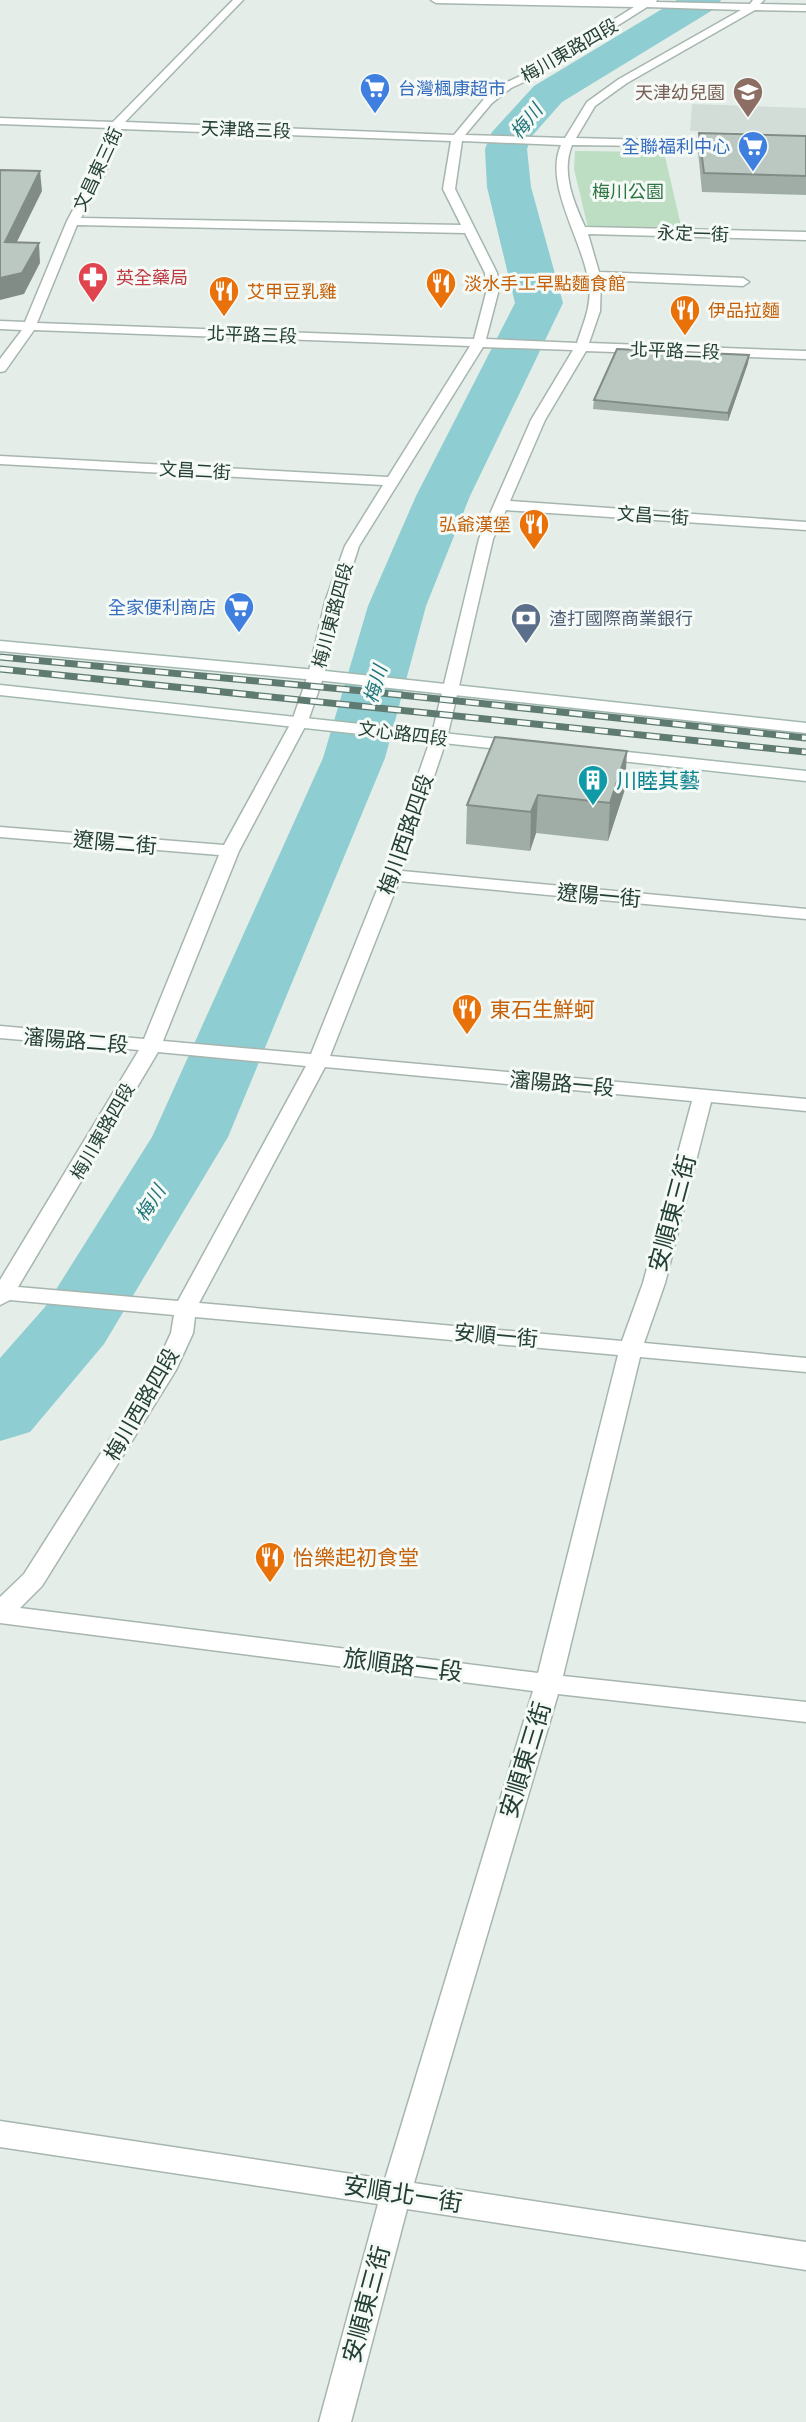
<svg xmlns="http://www.w3.org/2000/svg" width="806" height="2422" font-family="Ubuntu,'Noto Sans TC',sans-serif">
<style>
.built{fill:#d2ddd7}
.green{fill:#bedec3}
.lines{fill:none;stroke-linecap:round;stroke-linejoin:round}
.river{fill:#8ecdd1;fill-rule:evenodd}
.street-casing{stroke:#a7b5af;stroke-width:3}
.secondary-casing{stroke:#a3b9af;stroke-width:3}
.street{fill:#fff;fill-rule:evenodd}
.secondary{fill:#fff;fill-rule:evenodd}
.rail-casing{stroke:#5f7a70;stroke-width:7}
.rail{stroke:#f5faf7;stroke-width:4.5;stroke-dasharray:13;stroke-linecap:butt}
.wall{fill:#a0aca6}
.shaded-wall{fill:#828c87}
.building{fill:#bac8c1;stroke:#828c87;stroke-width:2}
.labels{text-anchor:middle;dominant-baseline:central;stroke-width:6;stroke-linejoin:round;paint-order:stroke}
.far-street-label{font-size:18px;fill:#243f35;stroke:#f5faf7}
.far-shop-label{font-size:18px;fill:#366cbe;stroke:#f5faf7;text-anchor:end}
.far-education-label{font-size:18px;fill:#785e54;stroke:#f5faf7;text-anchor:end}
.far-park-label{font-size:18px;fill:#2f7543;stroke:#f5faf7}
.far-health-label{font-size:18px;fill:#be3a42;stroke:#f5faf7;text-anchor:start}
.far-food-label{font-size:18px;fill:#c56008;stroke:#f5faf7;text-anchor:start}
.far-service-label{font-size:18px;fill:#4e5e75;stroke:#f5faf7;text-anchor:start}
.far-water-label{font-size:19px;font-style:italic;fill:#1f747a;stroke:#f5faf7}
.culture-label{font-size:21px;fill:#0d838f;stroke:#f5faf7;text-anchor:start}
.street-label{font-size:21px;fill:#243f35;stroke:#f5faf7}
.food-label{font-size:21px;fill:#c56008;stroke:#f5faf7;text-anchor:start}
.near-street-label{font-size:24px;fill:#243f35;stroke:#f5faf7}
</style>
<rect width="100%" height="100%" fill="#e4ede8"/>
<path class="built" d="M692,104L806,108V135L690,131Z"/>
<path class="green" d="M575,151L664,152L682,230L588,228L574,169Z"/>
<g class="lines">
<path class="river" d="M677,0H721L716,8L562,102L532,136L527,149L531,187L563,303L470,496L426,606L385,758L228,1137L104,1344L30,1432L0,1441V1358L45,1307L152,1137L323,758L368,606L416,496L515,303L487,187L485,149L492,132L534,86Z"/>
<g class="street-casing">
<path id="street" d="M233,0H243L125,122L454,135L484,99L503,84L533,70L634,7L436,3L431,0H657L656,2L750,4L753,0H764L760,4L806,5V11L755,10L627,83L595,106L576,138L725,142L731,145L729,147L572,145C561,172 573,201 585,227L806,232V240L588,234L599,272L743,278L749,282L743,286L601,280L600,311L589,343L806,351V359L586,351L545,420L510,501L806,522V530L506,510L493,539L447,738L402,871L806,909V919L399,881L330,1056L806,1099V1111L711,1102L665,1283L644,1343L806,1358V1372L640,1357L563,1676L806,1702V1722L558,1694L414,2183L806,2242V2270L407,2209L351,2422H319L378,2204L0,2147V2121L385,2179L533,1691L0,1623V1597L24,1574L154,1370L171,1333L174,1315L10,1300L0,1305V1280L139,1050L0,1038V1026L144,1039L219,855L0,837V827L224,845L292,721L308,675L325,602L345,546L383,485L0,464V456L388,477L470,346L34,330L5,371L0,372V359L22,330L0,329V321L25,322L67,221L94,171L110,128L0,124V118L113,122ZM647,7L741,10L619,79L587,102L565,138L465,135L492,103L511,88L541,74ZM121,129L451,141L443,189L461,225L81,218L106,171ZM462,141L561,145C543,185 584,241 589,285C592,305 583,324 577,343L486,339L498,293L497,273L455,189ZM77,225L465,233L485,273L486,293L474,339L37,323ZM483,347L573,350L531,420L479,539L431,738L383,875L311,1054L163,1041L239,851L308,721L324,675L341,602L359,546ZM158,1052L306,1066L178,1301L18,1287ZM325,1067L692,1101L643,1283L622,1341L199,1303ZM195,1317L618,1355L538,1673L20,1608L42,1586L176,1370L193,1333Z"/>
</g>
<g class="secondary-casing">
<path id="secondary" d="M0,641L316,670L806,723V733L316,680L0,651Z
M0,685L518,741L526,746L518,751L0,695Z
M599,749L806,771V781L593,758L591,754L593,750Z"/>
</g>
<use href="#street" class="street"/>
<use href="#secondary" class="secondary"/>
<g class="rail-casing">
<path id="rail" d="M0,657L363,691L806,738
M0,669L806,752"/>
</g>
<use href="#rail" class="rail"/>
</g>
<path class="wall" d="M699,133L806,136V195L702,192L698,151Z
M749,355L748,363L728,421L593,409L594,400Z
M495,737L625,789L608,841L536,833L530,851L466,844L467,805Z"/>
<path class="shaded-wall" d="M40,171L42,191L7,262L5,242Z
M39,243L40,263L24,294L0,300V278Z
M749,355L748,363L728,421V413Z
M627,751L625,789L608,841L610,803Z
M538,795L536,833L530,851L531,812Z"/>
<path class="building" d="M699,133L806,136V176L704,173Z
M0,170L40,171L5,242L39,243L22,273L0,278Z
M617,349L749,355L728,413L594,400Z
M495,737L627,751L610,803L538,795L531,812L467,805Z"/>
<defs>
<g id="supermarket-pin" transform="scale(1.575)"><path d="M0 17L-7.5 6A9.5 9.5 0 1 1 7.5 6Z" fill="#3f7fe0" stroke="#f5faf7"/><path d="M-6-5.5h2.5l.6 2H6L4.5 2H-2.5L-4.4-4H-6ZM-1.5 3.2a1.3 1.3 0 1 0 .1 0ZM3 3.2a1.3 1.3 0 1 0 .1 0Z" fill="#fff"/></g>
<g id="school-pin" transform="scale(1.575)"><path d="M0 17L-7.5 6A9.5 9.5 0 1 1 7.5 6Z" fill="#8d6e63" stroke="#f5faf7"/><path d="M0-5L7-2L0 1L-7-2ZM-4 1L0 2.5L4 1V4Q0 6-4 4Z" fill="#fff"/></g>
<g id="pharmacy-pin" transform="scale(1.575)"><path d="M0 17L-7.5 6A9.5 9.5 0 1 1 7.5 6Z" fill="#e0444e" stroke="#f5faf7"/><path d="M-2-6h4v4h4v4h-4v4h-4v-4h-4v-4h4Z" fill="#fff"/></g>
<g id="restaurant-pin" transform="scale(1.575)"><path d="M0 17L-7.5 6A9.5 9.5 0 1 1 7.5 6Z" fill="#e8710a" stroke="#f5faf7"/><path d="M-5-6h1v4h1v-4h1v4h1v-4h1v5L-1.5 .5V6h-2V.5L-5-1ZM5-6V6H3V1.5H1.5Q1.5-4 5-6Z" fill="#fff"/></g>
<g id="bank-pin" transform="scale(1.575)"><path d="M0 17L-7.5 6A9.5 9.5 0 1 1 7.5 6Z" fill="#5c6f8a" stroke="#f5faf7"/><path d="M-6-4H6V4H-6ZM0-2.3a2.3 2.3 0 1 0 0 4.6a2.3 2.3 0 1 0 0-4.6Z" fill="#fff"/></g>
<g id="building-pin" transform="scale(1.575)"><path d="M0 17L-7.5 6A9.5 9.5 0 1 1 7.5 6Z" fill="#0f9aa8" stroke="#f5faf7"/><path d="M-4-6H4V6H1V3H-1V6H-4ZM-2.5-4.3h1.7v1.8h-1.7ZM.8-4.3h1.7v1.8H.8ZM-2.5-1h1.7V.8h-1.7ZM.8-1h1.7V.8H.8Z" fill="#fff"/></g>
</defs>
<g fill-rule="evenodd">
<use href="#supermarket-pin" x="375" y="88"/>
<use href="#school-pin" x="748" y="92"/>
<use href="#supermarket-pin" x="753" y="146"/>
<use href="#pharmacy-pin" x="93" y="277"/>
<use href="#restaurant-pin" x="441" y="283"/>
<use href="#restaurant-pin" x="224" y="291"/>
<use href="#restaurant-pin" x="685" y="310"/>
<use href="#restaurant-pin" x="534" y="524"/>
<use href="#supermarket-pin" x="239" y="607"/>
<use href="#bank-pin" x="526" y="618"/>
<use href="#building-pin" x="593" y="780"/>
<use href="#restaurant-pin" x="467" y="1009"/>
<use href="#restaurant-pin" x="270" y="1557"/>
</g>
<g class="labels">
<g class="far-street-label">
<text transform="translate(569 50) rotate(-30)">梅川東路四段</text>
<text transform="translate(246 129) rotate(2)">天津路三段</text>
<text transform="translate(97 169) rotate(-65)">文昌東三街</text>
<text transform="translate(693 233) rotate(2)">永定一街</text>
<text transform="translate(252 334) rotate(2)">北平路三段</text>
<text transform="translate(675 350) rotate(2)">北平路二段</text>
<text transform="translate(195 470) rotate(3)">文昌二街</text>
<text transform="translate(653 515) rotate(4)">文昌一街</text>
<text transform="translate(332 615) rotate(-75)">梅川東路四段</text>
<text transform="translate(403 733) rotate(7)">文心路四段</text>
<text transform="translate(102 1131) rotate(-60)">梅川東路四段</text>
</g>
<g class="far-shop-label">
<text x="398" y="88" text-anchor="start">台灣楓康超市</text>
<text x="730" y="146">全聯福利中心</text>
<text x="216" y="607">全家便利商店</text>
</g>
<g class="far-education-label">
<text x="725" y="92">天津幼兒園</text>
</g>
<g class="far-park-label">
<text x="628" y="191">梅川公園</text>
</g>
<g class="far-health-label">
<text x="116" y="277">英全藥局</text>
</g>
<g class="far-food-label">
<text x="464" y="283">淡水手工早點麵食館</text>
<text x="247" y="291">艾甲豆乳雞</text>
<text x="708" y="310">伊品拉麵</text>
<text x="511" y="524" text-anchor="end">弘爺漢堡</text>
</g>
<g class="far-service-label">
<text x="549" y="618">渣打國際商業銀行</text>
</g>
<g class="far-water-label">
<text transform="translate(526 121) rotate(-51)">梅川</text>
<text transform="translate(375 684) rotate(-74)">梅川</text>
<text transform="translate(150 1203) rotate(-58)">梅川</text>
</g>
<g class="culture-label">
<text x="616" y="780">川睦其藝</text>
</g>
<g class="street-label">
<text transform="translate(405 834) rotate(-71)">梅川西路四段</text>
<text transform="translate(115 842) rotate(5)">遼陽二街</text>
<text transform="translate(599 895) rotate(5)">遼陽一街</text>
<text transform="translate(76 1040) rotate(5)">瀋陽路二段</text>
<text transform="translate(562 1083) rotate(5)">瀋陽路一段</text>
<text transform="translate(496 1335) rotate(5)">安順一街</text>
<text transform="translate(141 1404) rotate(-60)">梅川西路四段</text>
</g>
<g class="food-label">
<text x="490" y="1009">東石生鮮蚵</text>
<text x="293" y="1557">怡樂起初食堂</text>
</g>
<g class="near-street-label">
<text transform="translate(672 1213) rotate(-75)">安順東三街</text>
<text transform="translate(403 1665) rotate(7)">旅順路一段</text>
<text transform="translate(525 1760) rotate(-73)">安順東三街</text>
<text transform="translate(403 2194) rotate(9)">安順北一街</text>
<text transform="translate(366 2304) rotate(-75)">安順東三街</text>
</g>
</g>
</svg>
